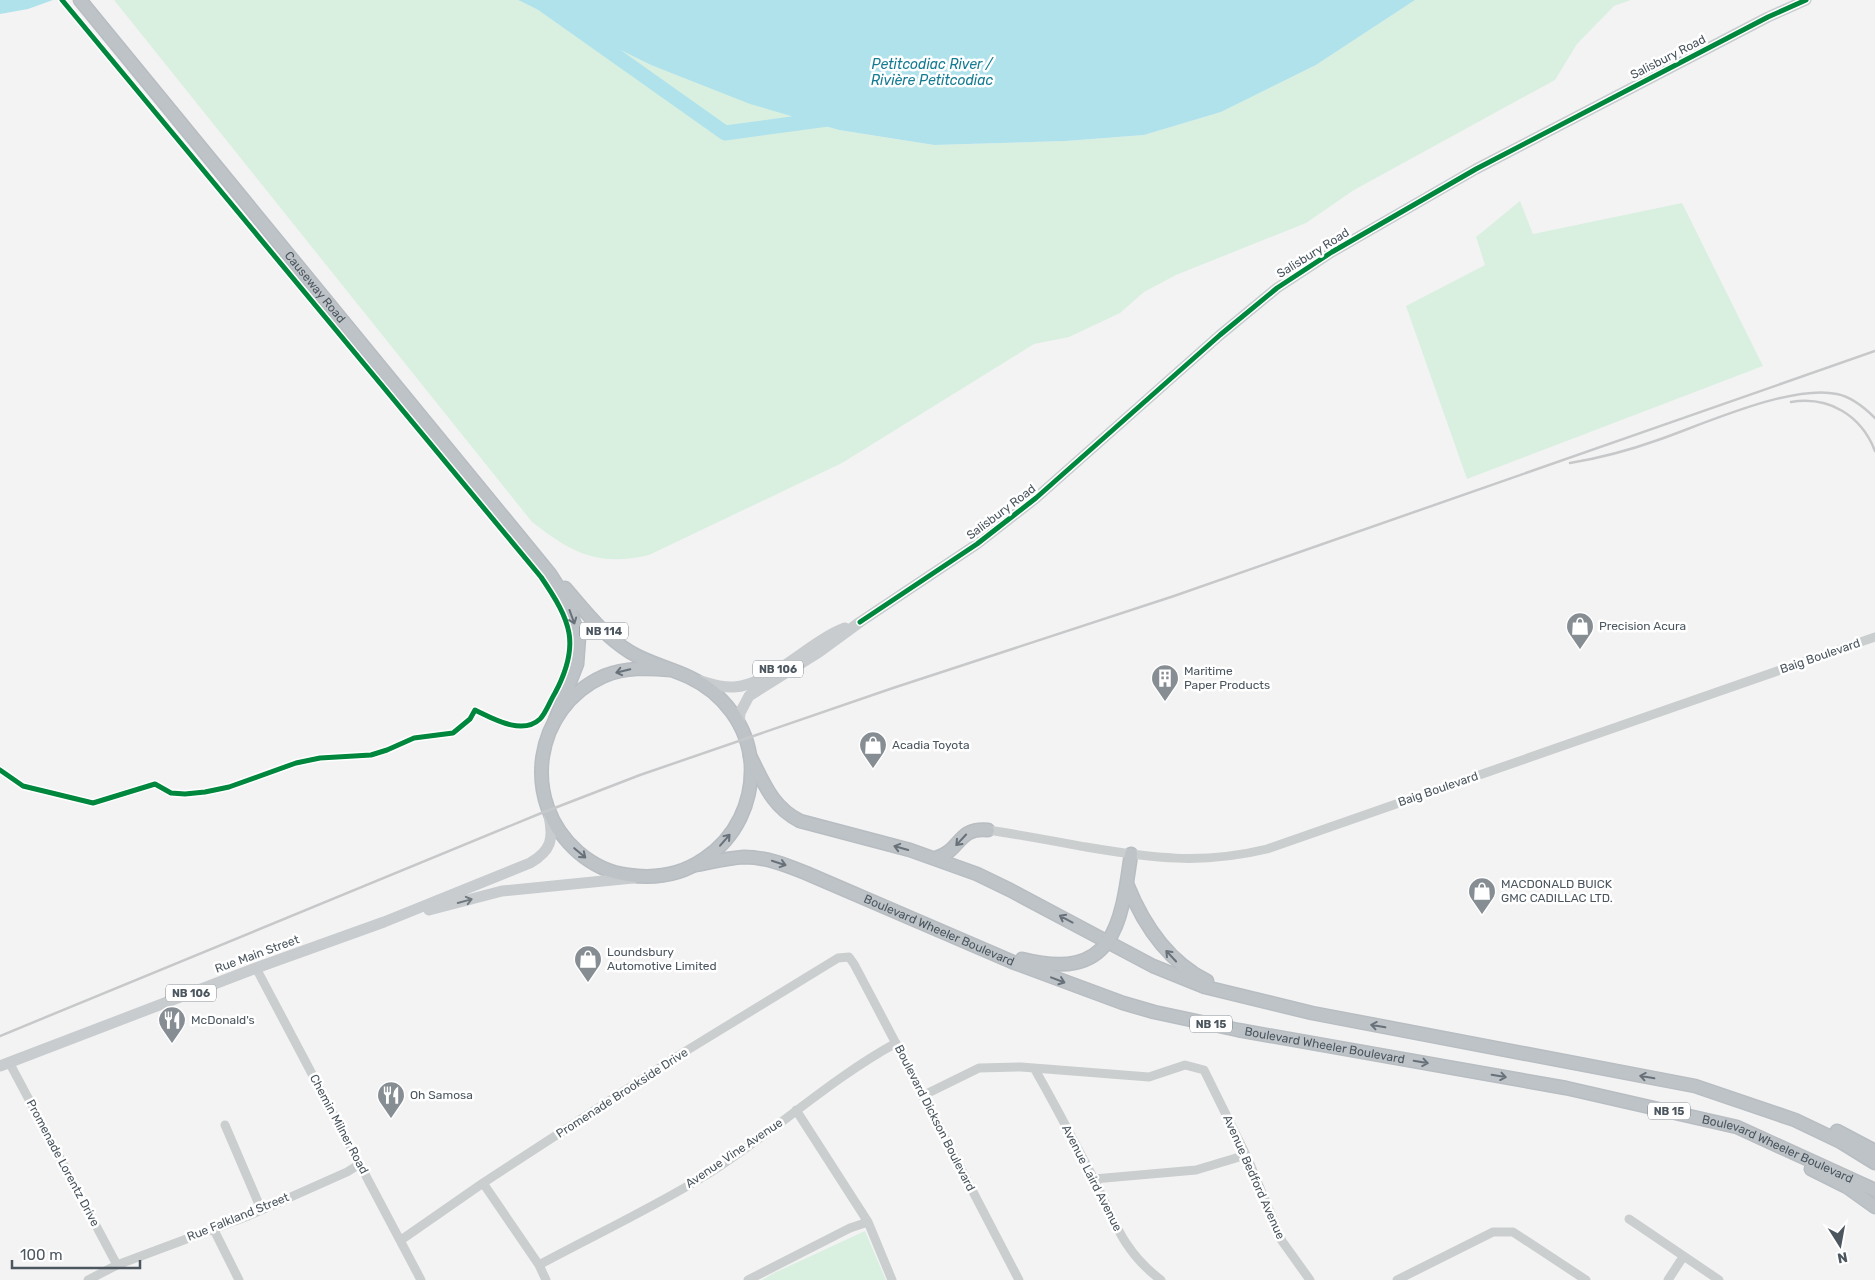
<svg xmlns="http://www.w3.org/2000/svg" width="1875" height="1280" font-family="Rubik,sans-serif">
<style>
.green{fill:#d9f0e1}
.water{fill:#b0e2ec}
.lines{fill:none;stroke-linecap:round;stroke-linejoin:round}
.river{stroke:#b0e2ec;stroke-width:15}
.highway-casing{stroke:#b8bdc2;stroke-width:15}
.minor{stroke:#cbcecf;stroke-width:9}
.major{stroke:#c8ccce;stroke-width:11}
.highway{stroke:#bdc3c7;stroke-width:12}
.rail{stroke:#c7c8ca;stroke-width:2.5}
.cycleway-casing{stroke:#fff;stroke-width:8}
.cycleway{stroke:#00873e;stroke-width:5}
.oneway{stroke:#687179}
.oneway2{stroke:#707980}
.labels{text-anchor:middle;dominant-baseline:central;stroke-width:5;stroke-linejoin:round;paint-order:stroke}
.shield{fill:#fff;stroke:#81898f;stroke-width:1}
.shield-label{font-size:11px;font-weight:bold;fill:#4b565f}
.street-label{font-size:12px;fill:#4b565f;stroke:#fff}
.poi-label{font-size:12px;fill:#4b565f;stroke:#fff;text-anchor:start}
.water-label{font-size:14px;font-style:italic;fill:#147c92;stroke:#fff}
</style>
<rect width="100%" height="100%" fill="#f3f3f3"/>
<path class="green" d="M114,0H518L651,65L839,130L934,145L1066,141L1144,135L1221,112L1316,65L1415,0H1631L1614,6L1577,44L1555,80L1354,190L1306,223L1176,275L1144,292L1120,313L1069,337L1034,344L842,463L649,555C598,567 572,553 532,522Z
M1520,201L1533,234L1682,203L1763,366L1467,479L1406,306L1485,265L1476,237Z
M865,1231L886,1280H762L774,1273Z"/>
<path class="water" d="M0,0H53L28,9L0,14Z
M518,0H1415L1316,65L1221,112L1144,135L1066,141L934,145L839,130L750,104L651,65Z"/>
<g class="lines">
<path class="river" d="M537,0L725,133L828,119"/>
<g class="highway-casing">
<g id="highway">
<path id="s1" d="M80,0L550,574L566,599L579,637L577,664L555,720"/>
<path d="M565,588C585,611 604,636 630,652C648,663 670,668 689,677C723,693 748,725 751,764C753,802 736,838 704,859C681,875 655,879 628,875C610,873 592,864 578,852C520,801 533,708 604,676C626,667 648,668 671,670"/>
<path d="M750,756C764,783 772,807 800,821L910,850L977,874L1010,890L1153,966L1205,987L1312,1013L1695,1086L1795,1120L1841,1142L1875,1163"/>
<path d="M936,858C962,850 957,827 988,830"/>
<path id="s2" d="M696,865C712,862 728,858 744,857C766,857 786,865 806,873L1015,963L1123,1003L1154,1012L1238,1030L1566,1088L1737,1127L1875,1190"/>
<path d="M1127,884C1143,924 1167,961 1207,981"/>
<path d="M1022,959C1113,982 1121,927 1131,854"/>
<path d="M1837,1131L1875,1151"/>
<path d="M1811,1169L1847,1187L1875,1207"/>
</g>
</g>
<path class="minor" d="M988,830C1021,835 1053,841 1086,847C1151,858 1201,865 1267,849L1875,637
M256,968L421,1280
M9,1062L117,1265
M1034,1068C1055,1104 1074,1142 1094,1179C1114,1220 1123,1252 1161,1280
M922,1096L979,1068L1021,1067L1149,1077L1185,1065L1204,1070L1248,1159L1282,1241L1310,1280
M796,1110L868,1222L892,1280
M225,1125L261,1209
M1094,1179L1196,1170L1246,1155
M483,1183L539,1265L546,1280
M1629,1219L1719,1280
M213,1228L239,1280
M401,1240L483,1183L681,1054L838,958L849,957L854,964C910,1069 964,1175 1019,1280
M539,1265C593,1236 650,1209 703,1177C770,1136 827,1081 896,1043
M88,1280L117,1265L248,1216L347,1172L360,1164
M748,1280L850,1228L868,1222
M1397,1280L1493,1232H1513L1586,1280
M1668,1280L1683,1257"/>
<path class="major" d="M701,681C711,684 723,688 734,687C773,684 808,642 845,628
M739,723L740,713L749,696L819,652L860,622L977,544L1036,498L1220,335L1277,288L1332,252L1476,169L1768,17L1806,0
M429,910L502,891L633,878
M0,1066L256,968L384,922L530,863C551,851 554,839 549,816"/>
<use href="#highway" class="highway"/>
<path class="rail" d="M1791,402C1829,396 1861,415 1875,451
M1570,463C1600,458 1630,450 1658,440C1704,424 1791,384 1837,394C1852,397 1865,408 1875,418
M0,1036L539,814L640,775L893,688L1174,596L1875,351"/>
<g class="cycleway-casing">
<path id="cycleway" d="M860,622L977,544L1036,498L1220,335L1277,288L1332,252L1476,169L1768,17L1806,0
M0,770L23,786L93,803L155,784L171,793L185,794L205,792L229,787L296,763L320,758L371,755L387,750L414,738L453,733L470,719L475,710C492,718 522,736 540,719C546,713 550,701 555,693C581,644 571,621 541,577L62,0"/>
</g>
<use href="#cycleway" class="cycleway"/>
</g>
<defs><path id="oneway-shaft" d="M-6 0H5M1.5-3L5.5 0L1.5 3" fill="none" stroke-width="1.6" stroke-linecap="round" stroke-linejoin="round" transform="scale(1.25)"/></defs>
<g class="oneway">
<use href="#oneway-shaft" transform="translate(572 617) rotate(70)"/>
<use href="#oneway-shaft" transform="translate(623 671) rotate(166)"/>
<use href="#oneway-shaft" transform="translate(725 840) rotate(-49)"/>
<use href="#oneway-shaft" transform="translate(961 840) rotate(133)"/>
<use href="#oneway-shaft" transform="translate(901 848) rotate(-164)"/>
<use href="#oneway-shaft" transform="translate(580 853) rotate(40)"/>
<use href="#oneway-shaft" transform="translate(779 863) rotate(18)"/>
<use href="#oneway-shaft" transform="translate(1066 919) rotate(-152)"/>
<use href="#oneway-shaft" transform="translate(1171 956) rotate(-133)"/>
<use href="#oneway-shaft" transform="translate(1058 980) rotate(21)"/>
<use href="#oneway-shaft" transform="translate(1378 1026) rotate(-170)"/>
<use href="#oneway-shaft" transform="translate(1421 1062) rotate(10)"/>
<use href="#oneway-shaft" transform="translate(1499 1076) rotate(10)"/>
<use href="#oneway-shaft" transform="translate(1647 1077) rotate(-170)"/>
</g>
<use class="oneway2" href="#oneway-shaft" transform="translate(465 901) rotate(-15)"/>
<defs>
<g id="shop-pin" transform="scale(1.4375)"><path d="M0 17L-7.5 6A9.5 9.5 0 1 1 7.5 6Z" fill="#868d93" stroke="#fff"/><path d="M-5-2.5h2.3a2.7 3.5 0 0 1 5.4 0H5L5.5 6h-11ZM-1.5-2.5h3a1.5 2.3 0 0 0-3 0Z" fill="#fff"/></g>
<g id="building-pin" transform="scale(1.4375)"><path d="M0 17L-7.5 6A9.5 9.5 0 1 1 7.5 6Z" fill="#868d93" stroke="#fff"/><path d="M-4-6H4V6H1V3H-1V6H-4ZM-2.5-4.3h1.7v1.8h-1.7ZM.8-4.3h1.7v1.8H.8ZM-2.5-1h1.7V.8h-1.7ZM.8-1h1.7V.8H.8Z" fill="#fff"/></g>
<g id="restaurant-pin" transform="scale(1.4375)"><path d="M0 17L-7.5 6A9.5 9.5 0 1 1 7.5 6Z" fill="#868d93" stroke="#fff"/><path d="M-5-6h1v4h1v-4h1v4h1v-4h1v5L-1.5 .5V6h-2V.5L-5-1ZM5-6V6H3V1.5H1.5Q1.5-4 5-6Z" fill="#fff"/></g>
</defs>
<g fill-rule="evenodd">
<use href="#shop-pin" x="1580" y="626"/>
<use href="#building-pin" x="1165" y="678"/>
<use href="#shop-pin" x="873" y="745"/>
<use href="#shop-pin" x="1482" y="891"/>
<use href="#shop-pin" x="588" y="959"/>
<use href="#restaurant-pin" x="172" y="1020"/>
<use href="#restaurant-pin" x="391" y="1095"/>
</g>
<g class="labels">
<g class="shield">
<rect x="580" y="622.5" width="48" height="17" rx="4"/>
<rect x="753" y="660.5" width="50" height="17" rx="4"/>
<rect x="166" y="984.5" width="50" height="17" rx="4"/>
<rect x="1190" y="1015.5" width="42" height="17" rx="4"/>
<rect x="1648" y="1102.5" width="42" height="17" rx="4"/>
</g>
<g class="shield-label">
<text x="604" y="631">NB 114</text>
<text x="778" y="669">NB 106</text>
<text x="191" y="993">NB 106</text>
<text x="1211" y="1024">NB 15</text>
<text x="1669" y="1111">NB 15</text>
</g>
<g class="street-label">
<text transform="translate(1668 57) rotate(-27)">Salisbury Road</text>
<text transform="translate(1313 253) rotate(-32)">Salisbury Road</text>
<text stroke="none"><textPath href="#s1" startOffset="371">Causeway Road</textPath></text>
<text transform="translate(1001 512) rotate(-37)">Salisbury Road</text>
<text transform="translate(1820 656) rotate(-19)">Baig Boulevard</text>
<text transform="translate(1438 789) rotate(-19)">Baig Boulevard</text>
<text stroke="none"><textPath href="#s2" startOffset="258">Boulevard Wheeler Boulevard</textPath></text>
<text transform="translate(257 954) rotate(-20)">Rue Main Street</text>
<text stroke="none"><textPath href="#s2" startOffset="662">Boulevard Wheeler Boulevard</textPath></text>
<text transform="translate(622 1093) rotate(-33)">Promenade Brookside Drive</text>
<text transform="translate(935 1118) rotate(63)">Boulevard Dickson Boulevard</text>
<text transform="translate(339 1124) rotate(62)">Chemin Milner Road</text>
<text stroke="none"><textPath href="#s2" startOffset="1128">Boulevard Wheeler Boulevard</textPath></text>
<text transform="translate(734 1153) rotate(-34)">Avenue Vine Avenue</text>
<text transform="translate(63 1163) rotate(62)">Promenade Lorentz Drive</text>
<text transform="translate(1254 1177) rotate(66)">Avenue Bedford Avenue</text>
<text transform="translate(1092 1178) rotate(63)">Avenue Laird Avenue</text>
<text transform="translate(238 1217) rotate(-22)">Rue Falkland Street</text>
</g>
<g class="poi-label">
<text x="1599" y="626">Precision Acura</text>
<text x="1184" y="671">Maritime<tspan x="1184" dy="14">Paper Products</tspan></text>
<text x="892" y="745">Acadia Toyota</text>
<text x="1501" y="884">MACDONALD BUICK<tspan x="1501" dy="14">GMC CADILLAC LTD.</tspan></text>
<text x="607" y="952">Loundsbury<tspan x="607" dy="14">Automotive Limited</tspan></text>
<text x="191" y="1020">McDonald's</text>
<text x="410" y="1095">Oh Samosa</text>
</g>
<g class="water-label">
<text x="932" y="64">Petitcodiac River /<tspan x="932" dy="16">Rivière Petitcodiac</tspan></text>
</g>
</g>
<g transform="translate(1840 1245) rotate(169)" stroke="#ffffff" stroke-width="4" paint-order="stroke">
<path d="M0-4L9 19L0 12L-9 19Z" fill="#4b565f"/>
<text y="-8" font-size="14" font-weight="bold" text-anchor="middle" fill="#4b565f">N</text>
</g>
<path d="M12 1260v8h128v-8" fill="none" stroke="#4b565f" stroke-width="2.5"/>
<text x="20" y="1260" font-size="15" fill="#4b565f" stroke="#ffffff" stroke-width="4" paint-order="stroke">100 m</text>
</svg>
